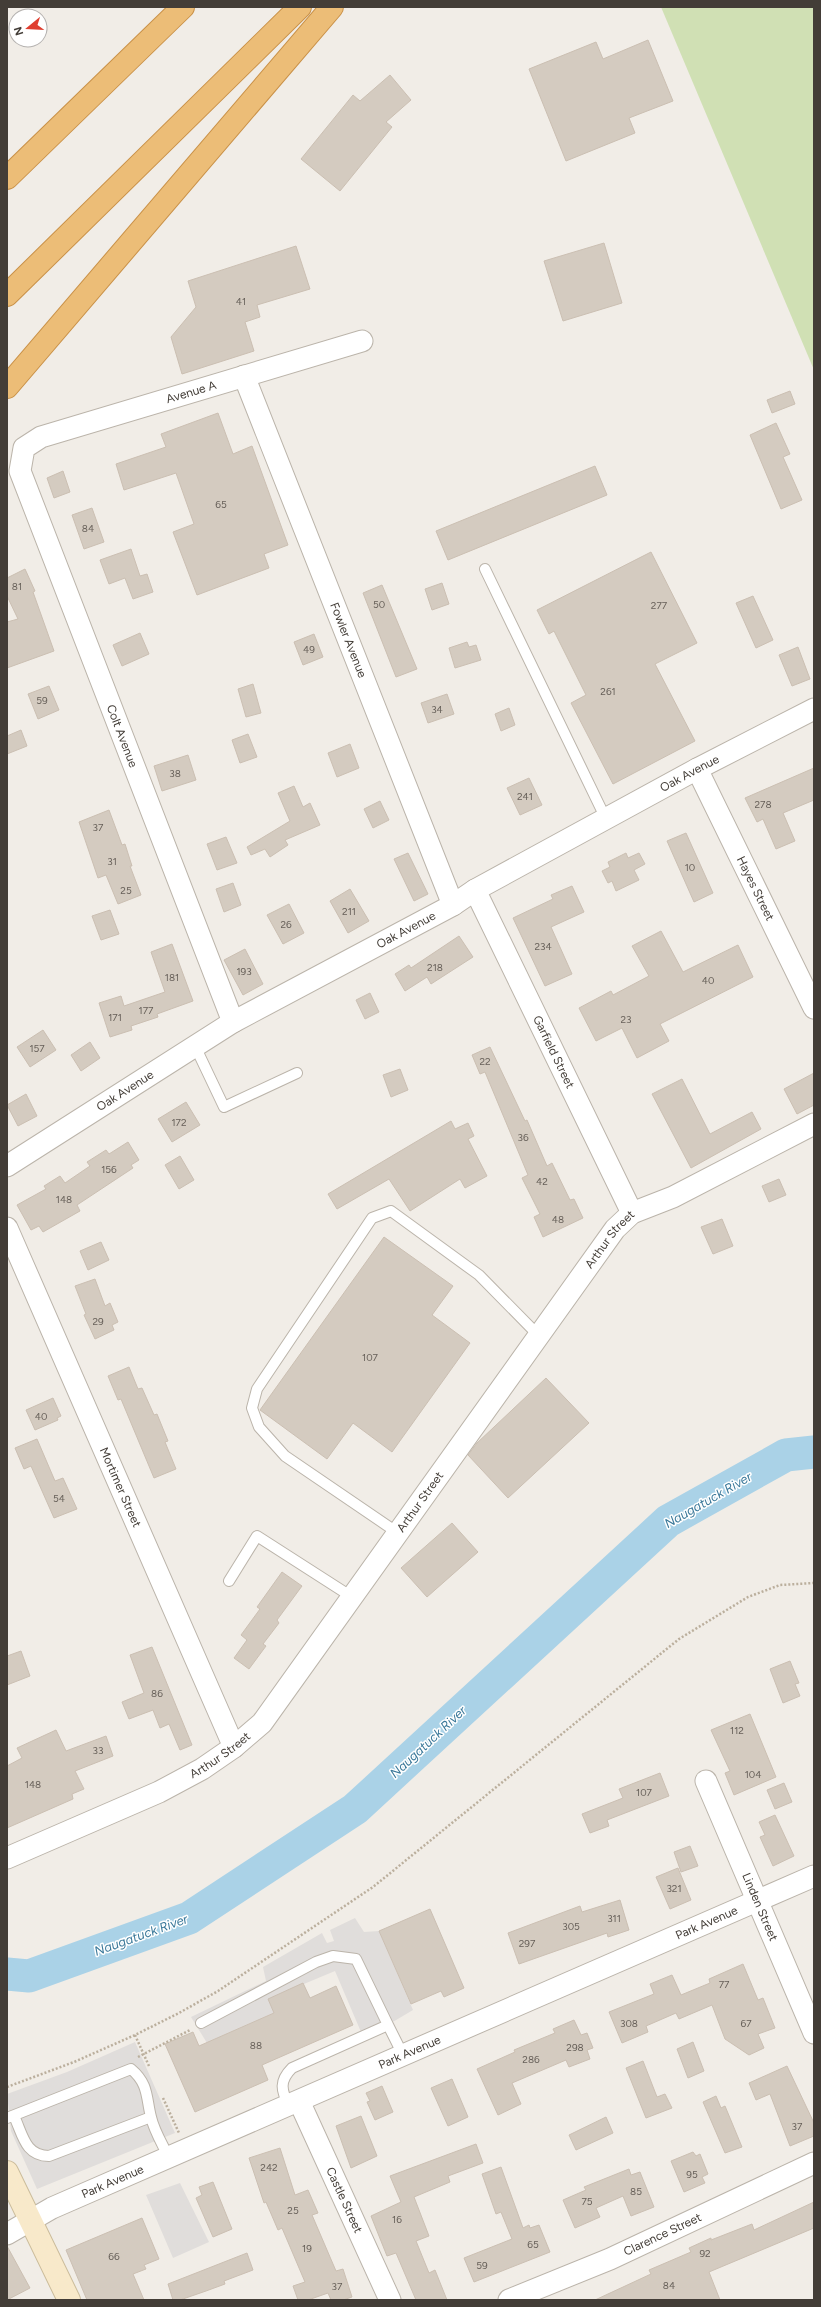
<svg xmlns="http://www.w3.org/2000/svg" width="821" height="2307" font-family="Figtree,sans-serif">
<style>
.green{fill:#d0e0b4}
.parking{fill:#e0dddb}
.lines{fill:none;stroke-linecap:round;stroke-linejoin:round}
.river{stroke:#aad2e7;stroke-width:33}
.building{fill:#d4cbc0;stroke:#cbbfb2}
.lane-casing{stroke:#bbb4aa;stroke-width:12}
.street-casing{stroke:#bbb4aa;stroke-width:23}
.secondary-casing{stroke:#cbbc9b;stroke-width:24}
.highway-casing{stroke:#c99148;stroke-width:24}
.path{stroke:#bbaf9d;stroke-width:2.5;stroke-dasharray:2 2;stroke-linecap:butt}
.lane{stroke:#fff;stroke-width:10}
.street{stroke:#fff;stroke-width:21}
.secondary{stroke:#f8e9ca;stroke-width:22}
.highway{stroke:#ecbd77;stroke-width:22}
.labels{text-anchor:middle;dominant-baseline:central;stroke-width:3;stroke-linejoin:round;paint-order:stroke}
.number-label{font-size:10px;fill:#676059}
.street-label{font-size:12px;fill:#433d37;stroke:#fff}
.water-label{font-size:13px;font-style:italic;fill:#3b799a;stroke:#fff}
</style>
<rect width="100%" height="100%" fill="#f1ede7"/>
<path class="green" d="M661,7H814V370Z"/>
<path class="parking" d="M355,1918L364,1932L379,1931L413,2010L364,2039L335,1971L268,1999L274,2013L207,2043L191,2017L266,1981L263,1967L322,1933L327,1943L334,1941L330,1930Z
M135,2042L175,2133L37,2189L11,2131L7,2094L67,2072Z
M180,2183L209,2242L173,2258L146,2195Z"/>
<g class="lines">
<path class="river" d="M7,1974L29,1976L189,1918L355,1809L668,1521L786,1455L814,1452"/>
</g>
<path class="building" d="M648,40L673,101L629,118L635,133L566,161L529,69L596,42L603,59Z
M390,75L411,100L386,122L392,127L340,191L301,159L353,95L360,101Z
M604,243L622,303L563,321L544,261Z
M296,246L310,289L257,305L260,317L245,322L254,351L182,374L171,337L196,307L188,281Z
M790,391L795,404L772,413L767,400Z
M218,413L233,454L252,446L288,545L264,554L269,568L197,595L173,532L194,524L176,473L124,490L116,464L166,447L161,434Z
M776,423L790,454L783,457L802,500L781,509L750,435Z
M595,466L607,495L448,560L436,531Z
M63,471L70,492L54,498L47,478Z
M92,508L104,542L84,549L72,515Z
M131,549L140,576L147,574L153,592L133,599L125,578L109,584L100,560Z
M651,552L697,643L655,664L695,741L613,784L571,703L586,695L554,631L549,634L537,610Z
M25,569L35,591L33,592L54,651L7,668V622L18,619L7,596V578Z
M442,583L449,604L432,610L425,589Z
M382,585L417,669L396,677L363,593Z
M753,596L773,640L756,648L736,603Z
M140,633L149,654L122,666L113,645Z
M314,634L323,657L303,665L294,642Z
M467,642L469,647L476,645L481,660L455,668L449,648Z
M798,647L810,679L792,686L779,655Z
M253,684L261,713L246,717L238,689Z
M49,686L59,710L38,719L28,694Z
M447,694L454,714L428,723L421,703Z
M509,708L515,725L501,731L495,714Z
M21,730L27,746L7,754V736Z
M248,734L257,757L240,763L232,740Z
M350,744L359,768L337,777L328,753Z
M188,755L196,780L162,791L154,766Z
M814,768V800L783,813L795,841L776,849L763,819L757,822L745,798Z
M529,778L542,805L520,815L507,788Z
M294,786L303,807L310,803L320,825L285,840L288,845L270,857L265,849L251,855L247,847L290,821L278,793Z
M380,801L389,820L373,828L364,809Z
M109,810L122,845L125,844L132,866H130L141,895L118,904L106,875L98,878L79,822Z
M686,833L713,893L694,902L667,841Z
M226,837L237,863L217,870L207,844Z
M408,853L428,894L414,901L394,859Z
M626,853L628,858L639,853L645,864L634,870L639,880L616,891L612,881L608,883L602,871L610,867L608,862Z
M233,883L241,905L224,912L216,889Z
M572,886L584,912L551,927L572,974L545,986L513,918L553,899L551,895Z
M350,889L369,921L348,933L330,901Z
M289,904L304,933L283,944L267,915Z
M110,910L119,934L101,940L92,916Z
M661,931L683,972L738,945L753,977L660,1024L669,1041L637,1058L622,1028L596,1041L579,1008L611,991L613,995L649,976L632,946Z
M459,936L473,957L431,984L427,977L405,991L395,974L409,965L411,968Z
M172,944L193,1001L157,1014L158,1017L131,1026L132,1030L110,1037L99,1003L121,996L124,1006L165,992L151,952Z
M245,949L263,984L243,995L224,960Z
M370,993L379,1012L365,1019L356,1000Z
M43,1030L56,1050L30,1067L17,1047Z
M90,1042L100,1058L81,1071L71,1055Z
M490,1047L525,1121L527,1120L547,1166L552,1163L570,1200L574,1199L583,1218L543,1237L534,1217L540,1214L522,1178L528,1175L485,1072L480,1074L472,1055Z
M400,1069L408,1090L391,1097L383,1075Z
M814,1073V1105L797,1114L784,1089Z
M682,1079L710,1134L752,1112L761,1129L691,1168L652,1094Z
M26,1094L37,1116L18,1126L7,1105Z
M186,1102L200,1125L172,1142L158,1119Z
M451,1121L455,1129L468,1123L474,1136L468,1139L487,1176L465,1188L460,1179L410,1211L389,1179L337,1209L328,1194Z
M128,1142L139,1160L131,1165L133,1168L77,1205L80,1211L43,1232L39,1226L31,1230L17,1205L46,1189L44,1186L60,1176L65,1183L90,1166L87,1162L106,1150L109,1154Z
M180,1156L194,1180L179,1189L165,1165Z
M779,1179L786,1195L769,1202L762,1186Z
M722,1219L733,1246L713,1254L701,1227Z
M384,1237L453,1286L432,1315L470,1343L392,1452L353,1423L327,1459L260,1410Z
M101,1242L109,1260L88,1270L80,1251Z
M95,1279L105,1306L110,1303L118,1322L112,1325L114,1330L95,1339L84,1315L86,1314L75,1286Z
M129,1367L138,1389L142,1388L154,1415L157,1414L168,1441L165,1442L176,1469L154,1478L121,1399L118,1400L108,1376Z
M546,1378L589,1423L508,1498L468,1455L477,1443Z
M53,1398L61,1416L57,1418L58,1420L35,1430L26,1410Z
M37,1439L55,1481L63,1478L77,1509L54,1518L31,1466L24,1469L15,1448Z
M452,1523L478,1552L427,1597L401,1568Z
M282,1572L302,1586L277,1620L279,1623L263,1644L266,1646L249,1669L234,1658L247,1640L241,1635L260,1609L257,1607Z
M152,1647L192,1745L180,1750L169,1724L160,1728L153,1710L129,1719L122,1702L144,1693L130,1655Z
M21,1651L30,1676L7,1685V1656Z
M790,1661L799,1683L795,1684L800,1696L783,1703L770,1669Z
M750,1714L776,1777L734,1795L725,1773L730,1771L711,1730Z
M56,1730L66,1751L106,1736L113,1756L75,1771L84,1789L72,1794L73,1799L7,1828V1766L22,1758L17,1748Z
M660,1773L669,1796L607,1820L609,1826L590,1833L582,1814L623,1798L619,1789Z
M784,1783L792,1802L775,1809L767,1790Z
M775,1815L794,1856L773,1866L760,1837L765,1835L759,1822Z
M690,1846L698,1866L681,1872L674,1852Z
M678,1868L691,1900L670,1909L656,1877Z
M620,1900L629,1930L608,1937L607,1933L519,1964L508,1933L580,1906L582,1912Z
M430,1909L464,1988L444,1997L441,1991L411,2004L379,1931Z
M743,1964L758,2000L763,1998L775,2028L758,2034L764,2048L749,2055L725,2039L712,2005L679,2019L676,2013L646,2026L648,2032L622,2043L609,2012L654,1994L650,1984L672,1975L681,1995L710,1983L709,1979Z
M303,1983L310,1998L336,1986L353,2025L262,2065L268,2080L195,2112L165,2044L193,2032L199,2046L274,2013L268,1999Z
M574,2020L581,2035L587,2033L593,2048L587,2050L590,2059L569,2067L566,2060L512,2083L521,2104L498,2115L477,2069L515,2052L514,2050L555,2033L553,2029Z
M693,2042L704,2071L688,2078L677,2049Z
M643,2061L657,2097L665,2094L672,2108L646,2118L626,2068Z
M787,2066L814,2123V2136L790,2146L770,2094L756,2100L749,2083Z
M452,2079L468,2117L448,2126L431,2088Z
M382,2086L393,2112L375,2120L367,2102L370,2101L366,2093Z
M716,2096L721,2108L725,2106L742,2147L725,2153L703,2102Z
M361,2116L377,2156L351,2168L336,2126Z
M606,2117L613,2133L576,2150L569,2135Z
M476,2144L483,2163L448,2176L450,2182L414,2197L429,2236L416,2241L429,2273L435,2270L447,2300H416L396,2253L387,2256L371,2216L401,2202L390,2176Z
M280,2148L295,2195L308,2190L318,2213L312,2215L336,2271L343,2269L352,2297L343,2300H331L328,2293L308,2300H298L293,2286L305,2282L282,2228L278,2230L266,2202L264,2203L249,2158Z
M693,2152L696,2156L700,2154L708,2174L702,2177L705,2183L684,2192L671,2161Z
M501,2167L523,2228L529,2225L530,2228L539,2225L550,2252L474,2282L464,2258L512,2239L501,2212L496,2214L482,2174Z
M629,2169L631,2175L640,2172L654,2207L631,2216L623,2196L596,2208L600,2217L575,2228L563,2200L586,2190L584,2187Z
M213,2182L232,2229L213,2237L196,2198L202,2195L199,2187Z
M814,2202V2228L709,2272L720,2300H595L651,2274L649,2270L691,2252L689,2248L711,2238V2240L752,2224L754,2230Z
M142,2218L159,2259L144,2265L146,2269L133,2274L144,2300H87L66,2250Z
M7,2246L30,2288L7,2300Z
M247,2253L253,2270L224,2281L225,2284L206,2291L180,2300H173L168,2284Z"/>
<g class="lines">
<g class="lane-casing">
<path id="lane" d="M485,569L606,819
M195,1046L224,1107L297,1073
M398,1533L285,1456L259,1427L252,1408L257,1389L372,1218L391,1211L479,1275L539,1336
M229,1581L257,1536L352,1597
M201,2023L316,1962L333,1956L356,1959L388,2025
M289,2106C281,2090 279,2081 292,2068L388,2025L403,2055
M14,2116C23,2135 25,2156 49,2156L151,2117
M7,2118L131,2069C149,2084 146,2098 151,2117C154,2131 163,2145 169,2158"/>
</g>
<g class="street-casing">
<g id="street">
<path id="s1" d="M244,376L453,905"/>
<path id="s2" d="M697,769L814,1008"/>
<path id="s3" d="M475,890L632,1213"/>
<path id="s4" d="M233,1022L20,471L24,448L41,437L362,341"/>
<path id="s5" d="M7,1166L233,1022L453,905L475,890L697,769L814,709"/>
<path id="s6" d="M7,1228L234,1747"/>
<path id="s7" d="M706,1781L814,2033"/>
<path id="s8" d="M7,1858L159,1792L202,1769L234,1747L262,1723L615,1229L632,1213L673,1197L814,1124"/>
<path id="s9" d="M299,2101L390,2300"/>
<path id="s10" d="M7,2234L52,2208L814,1876"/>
<path id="s11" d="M509,2300L610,2259L814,2163"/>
</g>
</g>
<g class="secondary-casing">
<path id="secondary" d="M7,2172L69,2300"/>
</g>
<g class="highway-casing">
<path id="highway" d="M7,178L183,7
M7,295L300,7
M7,387L332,7"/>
</g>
<path class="path" d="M135,2035L149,2066
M138,2057L190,2030
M7,2087L74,2062L135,2035L179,2013L218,1991L373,1887L679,1639L748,1597L780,1585L814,1583
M163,2098L179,2133"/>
<use href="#lane" class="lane"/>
<use href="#street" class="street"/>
<use href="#secondary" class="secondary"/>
<use href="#highway" class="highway"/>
</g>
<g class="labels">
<g class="number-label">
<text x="241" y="301">41</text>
<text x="221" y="504">65</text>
<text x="88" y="528">84</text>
<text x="17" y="586">81</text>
<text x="379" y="604">50</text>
<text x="659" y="605">277</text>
<text x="309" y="649">49</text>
<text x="608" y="691">261</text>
<text x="42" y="700">59</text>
<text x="437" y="709">34</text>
<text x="175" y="773">38</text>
<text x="525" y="796">241</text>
<text x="763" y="804">278</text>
<text x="98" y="827">37</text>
<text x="112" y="861">31</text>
<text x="690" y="867">10</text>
<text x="126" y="890">25</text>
<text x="349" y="911">211</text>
<text x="286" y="924">26</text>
<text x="543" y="946">234</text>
<text x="435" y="967">218</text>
<text x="244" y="971">193</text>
<text x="172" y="977">181</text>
<text x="708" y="980">40</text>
<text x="146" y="1010">177</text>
<text x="115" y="1017">171</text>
<text x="626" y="1019">23</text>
<text x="37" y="1048">157</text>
<text x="485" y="1061">22</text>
<text x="179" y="1122">172</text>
<text x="523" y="1137">36</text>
<text x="109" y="1169">156</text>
<text x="542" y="1181">42</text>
<text x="64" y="1199">148</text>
<text x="558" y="1219">48</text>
<text x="98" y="1321">29</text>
<text x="370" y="1357">107</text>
<text x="41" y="1416">40</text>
<text x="59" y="1498">54</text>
<text x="157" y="1693">86</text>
<text x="737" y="1730">112</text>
<text x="98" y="1750">33</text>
<text x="753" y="1774">104</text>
<text x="33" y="1784">148</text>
<text x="644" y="1792">107</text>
<text x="674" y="1888">321</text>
<text x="614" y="1918">311</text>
<text x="571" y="1926">305</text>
<text x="527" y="1943">297</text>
<text x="724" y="1984">77</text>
<text x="629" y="2023">308</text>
<text x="746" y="2023">67</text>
<text x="256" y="2045">88</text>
<text x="575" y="2047">298</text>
<text x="531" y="2059">286</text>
<text x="797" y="2126">37</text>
<text x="269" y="2167">242</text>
<text x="692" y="2174">95</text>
<text x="636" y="2191">85</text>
<text x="587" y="2201">75</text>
<text x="293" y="2210">25</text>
<text x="397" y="2219">16</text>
<text x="533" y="2244">65</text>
<text x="307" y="2248">19</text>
<text x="705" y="2253">92</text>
<text x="114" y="2256">66</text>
<text x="482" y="2265">59</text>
<text x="669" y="2285">84</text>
<text x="337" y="2286">37</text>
</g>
<g class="street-label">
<text stroke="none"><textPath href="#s4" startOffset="791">Avenue A</textPath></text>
<text stroke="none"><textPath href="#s1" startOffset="284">Fowler Avenue</textPath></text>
<text transform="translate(122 736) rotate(69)">Colt Avenue</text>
<text stroke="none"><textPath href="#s5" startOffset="788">Oak Avenue</textPath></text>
<text stroke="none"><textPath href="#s2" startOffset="133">Hayes Street</textPath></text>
<text stroke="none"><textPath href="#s5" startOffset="464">Oak Avenue</textPath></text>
<text stroke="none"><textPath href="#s3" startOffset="180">Garfield Street</textPath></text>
<text stroke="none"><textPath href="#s5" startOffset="140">Oak Avenue</textPath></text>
<text stroke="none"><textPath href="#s8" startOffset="886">Arthur Street</textPath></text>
<text stroke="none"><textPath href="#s6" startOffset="283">Mortimer Street</textPath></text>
<text stroke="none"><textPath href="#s8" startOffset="562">Arthur Street</textPath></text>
<text stroke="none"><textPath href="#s8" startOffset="237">Arthur Street</textPath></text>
<text stroke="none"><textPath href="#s7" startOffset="137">Linden Street</textPath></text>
<text stroke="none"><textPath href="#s10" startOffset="766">Park Avenue</textPath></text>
<text stroke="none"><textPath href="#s10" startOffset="442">Park Avenue</textPath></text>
<text stroke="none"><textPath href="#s10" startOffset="118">Park Avenue</textPath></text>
<text stroke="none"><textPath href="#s9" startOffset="109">Castle Street</textPath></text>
<text stroke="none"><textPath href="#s11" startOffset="167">Clarence Street</textPath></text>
</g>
<g class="water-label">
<text transform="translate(708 1500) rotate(-30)">Naugatuck River</text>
<text transform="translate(428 1742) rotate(-43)">Naugatuck River</text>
<text transform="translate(141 1935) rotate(-20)">Naugatuck River</text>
</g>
</g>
<rect width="821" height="2307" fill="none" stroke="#433d37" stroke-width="16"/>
<g transform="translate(28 28) rotate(252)"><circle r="19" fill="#ffffff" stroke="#b4b1af"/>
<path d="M0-3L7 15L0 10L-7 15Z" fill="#df3e2f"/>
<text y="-6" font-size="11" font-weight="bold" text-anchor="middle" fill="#433d37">N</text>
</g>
</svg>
